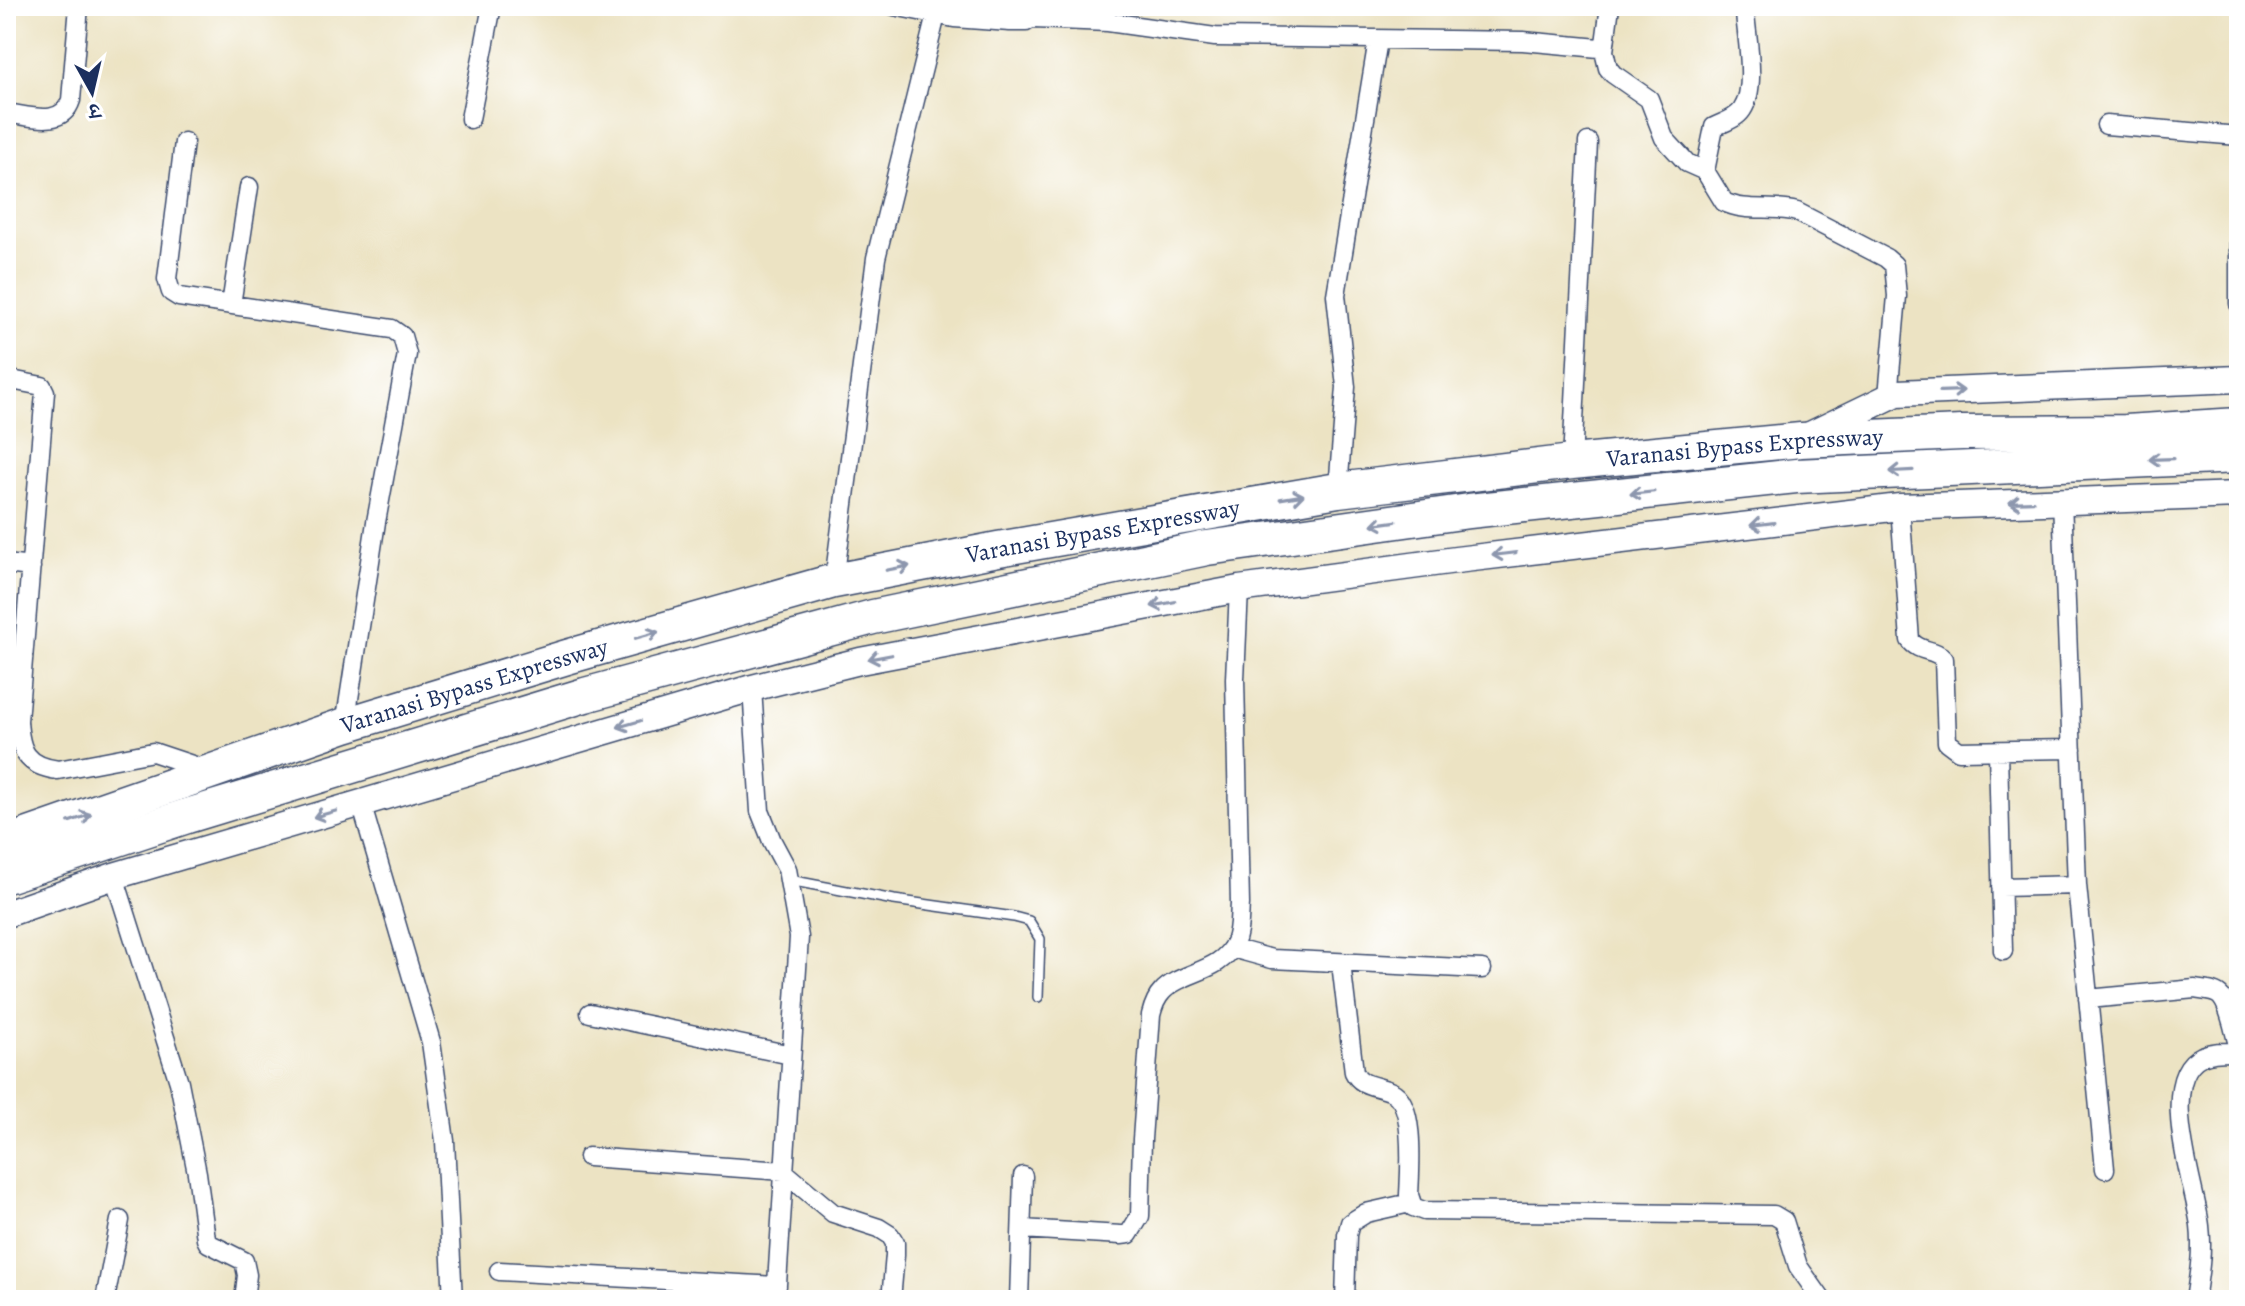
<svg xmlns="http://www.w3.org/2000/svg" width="2245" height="1306" font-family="Alegreya,'Noto Serif Devanagari',serif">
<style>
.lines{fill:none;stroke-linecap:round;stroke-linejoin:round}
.lane-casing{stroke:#3a4a6d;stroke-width:12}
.street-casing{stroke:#3a4a6d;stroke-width:21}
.secondary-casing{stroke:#3a4a6d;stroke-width:29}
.highway-casing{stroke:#3a4a6d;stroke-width:37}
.lane{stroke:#fff;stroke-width:9}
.street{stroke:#fff;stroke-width:18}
.secondary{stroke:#fff;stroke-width:26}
.highway{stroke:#fff;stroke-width:34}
.oneway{stroke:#8d97ae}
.labels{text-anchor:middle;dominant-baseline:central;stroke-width:8;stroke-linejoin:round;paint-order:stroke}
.street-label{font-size:24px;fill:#1b2f5e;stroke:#fff}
</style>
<rect width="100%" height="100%" fill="#fff"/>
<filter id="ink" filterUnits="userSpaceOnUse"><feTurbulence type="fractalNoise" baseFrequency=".0125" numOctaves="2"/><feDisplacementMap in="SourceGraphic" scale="16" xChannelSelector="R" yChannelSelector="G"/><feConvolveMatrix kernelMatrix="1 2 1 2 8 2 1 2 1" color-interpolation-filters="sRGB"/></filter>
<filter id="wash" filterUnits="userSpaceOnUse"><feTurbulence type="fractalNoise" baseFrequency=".006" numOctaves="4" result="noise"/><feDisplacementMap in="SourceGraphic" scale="32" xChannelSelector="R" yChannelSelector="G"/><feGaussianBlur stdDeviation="1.8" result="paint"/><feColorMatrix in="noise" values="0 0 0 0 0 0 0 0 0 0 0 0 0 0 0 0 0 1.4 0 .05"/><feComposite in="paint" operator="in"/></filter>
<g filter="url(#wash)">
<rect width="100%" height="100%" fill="#ece3c3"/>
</g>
<g filter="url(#ink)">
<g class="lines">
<g class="lane-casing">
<path id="lane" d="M789,880L894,900L1014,917L1029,921L1040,939L1038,997"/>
</g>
<g class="street-casing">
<path id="street" d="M894,6L954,18L1010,22H1026L1042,11L1043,6
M1034,19L1108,22L1215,37L1523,41L1599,48L1604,51L1608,68L1613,74L1649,99L1664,138L1687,163L1705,171L1724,202C1746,213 1773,205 1797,212L1886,258L1894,265L1897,296L1888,396
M1604,51L1610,6
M6,113C30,116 62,128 71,100L79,6
M470,119L492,6
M2106,125L2239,136
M184,142L167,279L171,292L179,297L392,329L402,336L407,354L376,522L345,725
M1705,171L1714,127C1724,122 1736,119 1742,110C1757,88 1747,40 1745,13L1742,6
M2239,243V304
M231,305L249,187
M6,379L42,386L45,392L18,721C20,751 26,766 58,770L153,752L210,771
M1572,462L1588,142
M1338,490L1346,387L1336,295L1378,40
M2062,500L2077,885L2105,1169
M1900,507L1910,640C1919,653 1935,648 1944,659L1947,742L1959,751L2072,749
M6,564L31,567
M834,581L876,258L936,15
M752,688L760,811L772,841L787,869L799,937L776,1300
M1998,751L2003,951
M361,803L431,1042L445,1141L453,1300
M114,876L179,1082L197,1173L206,1239L208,1243L244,1261L247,1275L244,1300
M2001,887L2077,885
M1232,948L1272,959L1482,969
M1341,963L1354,1072C1361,1087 1377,1085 1392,1092C1416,1103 1410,1171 1409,1195L1413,1207L1424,1211L1774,1215L1784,1221L1798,1266L1822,1300
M2088,999L2195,989C2203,991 2215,990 2221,997C2231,1008 2234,1033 2239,1048
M590,1013L791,1055
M588,1157L783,1171L833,1213L879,1228L890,1235L895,1243V1255L891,1300
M1022,1229L1121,1235L1129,1234L1140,1216L1142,1139L1151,1015C1153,1007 1156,998 1162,992C1180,971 1222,973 1235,942C1240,931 1239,916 1240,904L1235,679L1239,589
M499,1271L777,1286
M105,1300L120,1220
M1019,1300L1023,1176
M1345,1300L1347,1235L1350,1223L1366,1213L1410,1203
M2195,1300C2199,1275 2203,1251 2200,1226C2196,1189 2155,1078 2202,1056C2214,1051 2227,1052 2239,1052"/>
</g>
<g class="secondary-casing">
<path id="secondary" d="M1808,436L1897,393L2239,379
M6,914L114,876L752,688L860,661L1239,589L1456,560L1900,507L2239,495"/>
</g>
<g class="highway-casing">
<g id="highway">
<path id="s1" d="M6,843L345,725L567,657L834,581L998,549L1338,490L1572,462L1801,440L1962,433L2125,432L2239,425"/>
<path d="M6,876L187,816L585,695L873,617L1207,548L1469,511L1796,476L2239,456"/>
</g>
</g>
<use href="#lane" class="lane"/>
<use href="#street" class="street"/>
<use href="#secondary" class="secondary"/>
<use href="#highway" class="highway"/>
</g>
<defs><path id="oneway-shaft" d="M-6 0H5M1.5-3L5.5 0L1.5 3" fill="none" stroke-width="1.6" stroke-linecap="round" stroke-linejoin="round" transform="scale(2)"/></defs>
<g class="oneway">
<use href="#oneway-shaft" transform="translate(1952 391) rotate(-2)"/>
<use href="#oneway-shaft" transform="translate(2161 459) rotate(178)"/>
<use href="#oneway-shaft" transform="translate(1901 471) rotate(177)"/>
<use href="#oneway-shaft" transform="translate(1642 493) rotate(174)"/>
<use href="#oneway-shaft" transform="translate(1292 497) rotate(-9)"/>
<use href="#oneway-shaft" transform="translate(2021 502) rotate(178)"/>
<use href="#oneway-shaft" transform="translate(1384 523) rotate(172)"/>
<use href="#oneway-shaft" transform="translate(1762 524) rotate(173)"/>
<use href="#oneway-shaft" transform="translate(1504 554) rotate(173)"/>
<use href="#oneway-shaft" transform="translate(898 568) rotate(-11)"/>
<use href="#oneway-shaft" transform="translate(1163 604) rotate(169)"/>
<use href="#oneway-shaft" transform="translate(647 635) rotate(-16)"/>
<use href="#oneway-shaft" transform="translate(880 657) rotate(169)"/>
<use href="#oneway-shaft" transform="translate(629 724) rotate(164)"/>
<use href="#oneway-shaft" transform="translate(325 814) rotate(164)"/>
<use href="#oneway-shaft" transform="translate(80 818) rotate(-19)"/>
</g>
</g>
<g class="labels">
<g class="street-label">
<text stroke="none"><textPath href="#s1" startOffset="1790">Varanasi Bypass Expressway</textPath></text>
<text stroke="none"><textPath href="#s1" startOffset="1142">Varanasi Bypass Expressway</textPath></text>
<text stroke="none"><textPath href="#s1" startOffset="494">Varanasi Bypass Expressway</textPath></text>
</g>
</g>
<rect width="2245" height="1306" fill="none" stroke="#fff" stroke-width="32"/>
<g transform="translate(92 92) rotate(172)" stroke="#ffffff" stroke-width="6" paint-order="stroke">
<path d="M0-6L14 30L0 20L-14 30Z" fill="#1b2f5e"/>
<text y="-12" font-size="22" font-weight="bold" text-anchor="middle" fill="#1b2f5e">उ</text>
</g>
</svg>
